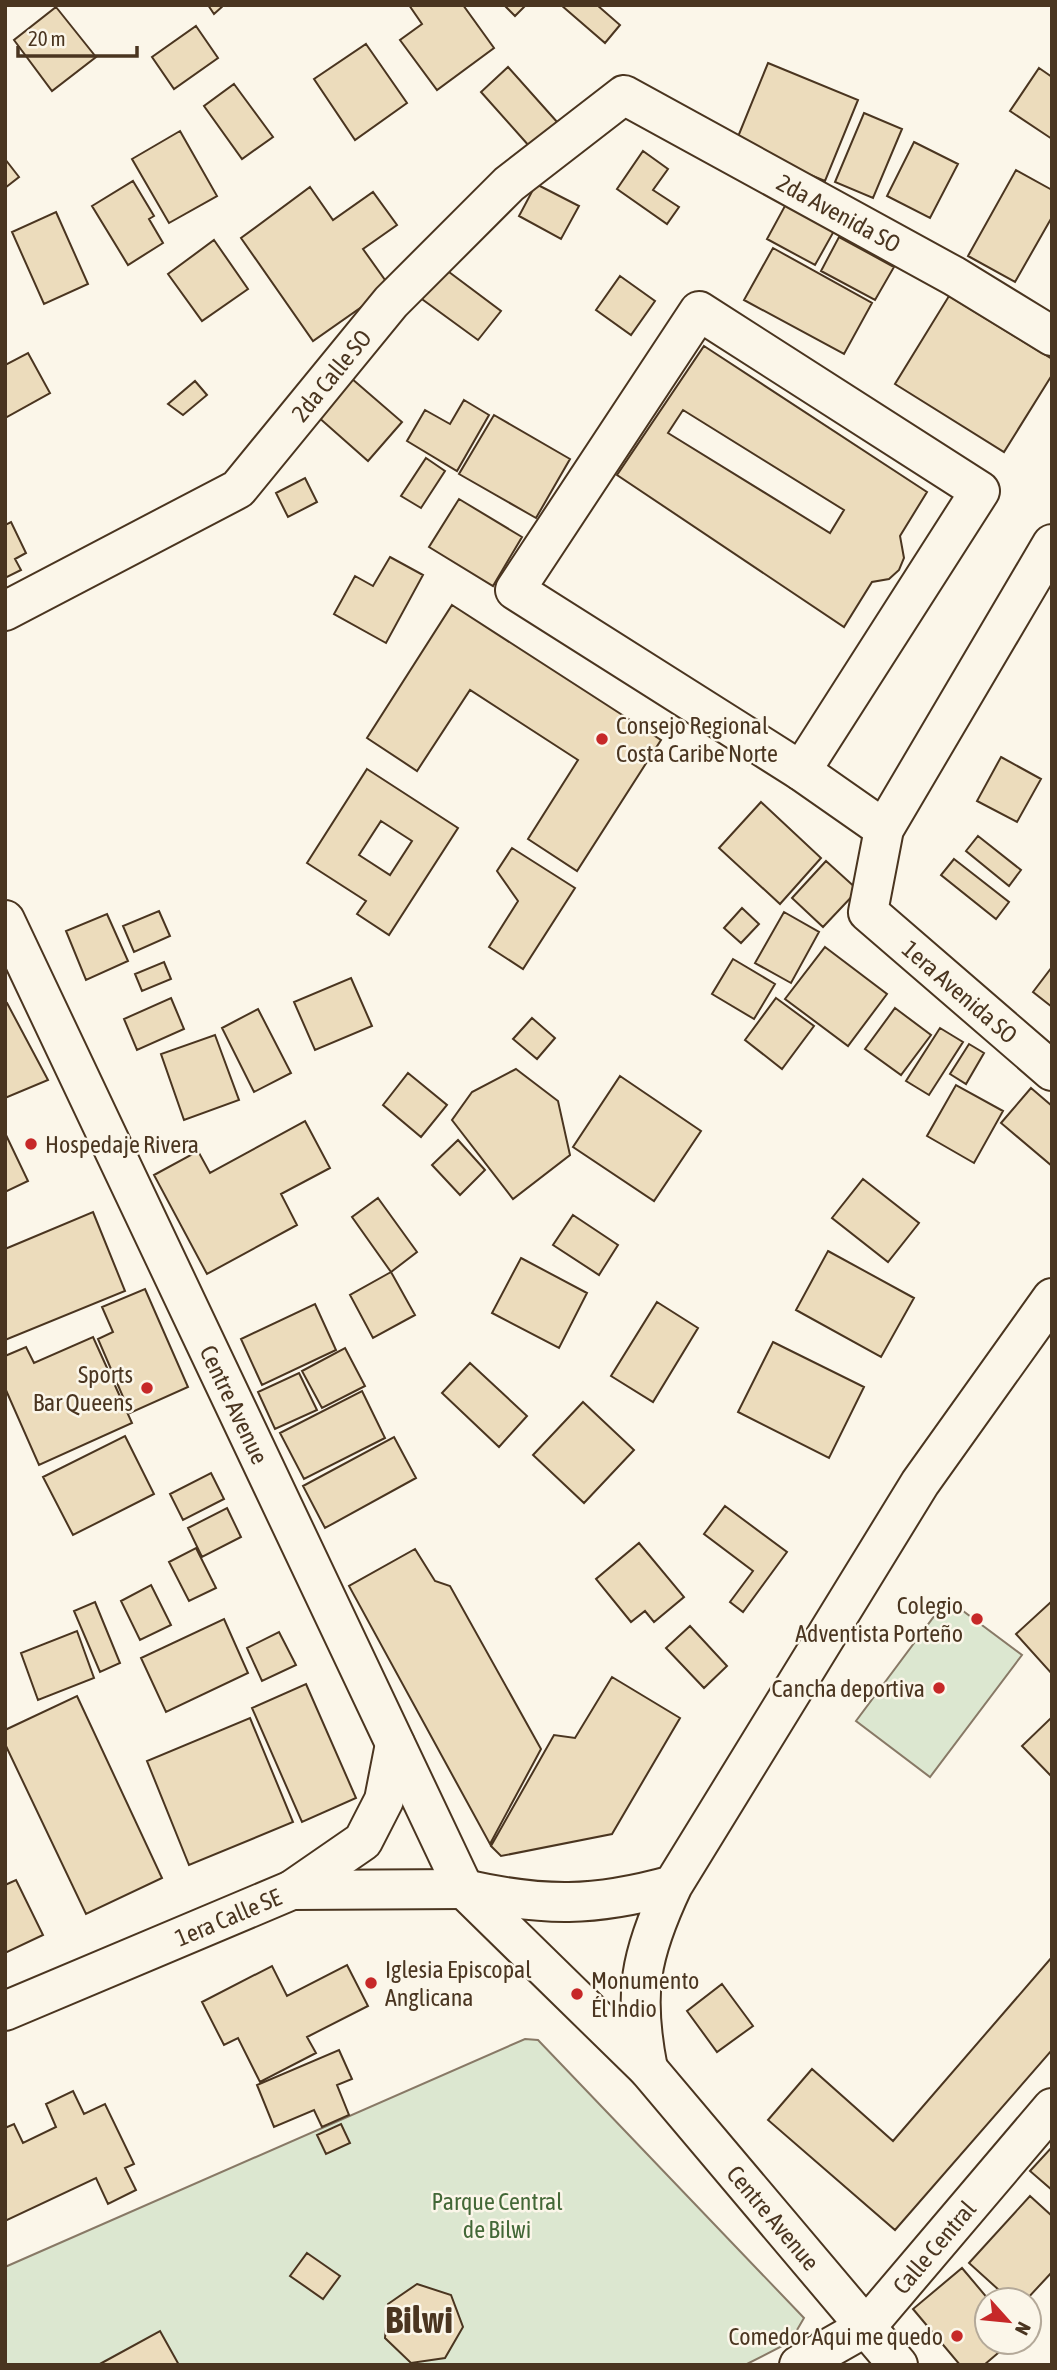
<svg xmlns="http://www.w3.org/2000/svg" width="1057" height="2370" font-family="'Asap Condensed',sans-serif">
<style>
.green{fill:#dce7d0;stroke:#887966;stroke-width:2}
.building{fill:#ecdcbc;stroke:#4a3520;stroke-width:2;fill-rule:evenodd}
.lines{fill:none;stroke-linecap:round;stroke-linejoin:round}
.minor-casing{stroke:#4a3520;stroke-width:42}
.major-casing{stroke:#4a3520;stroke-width:42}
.minor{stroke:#fbf6e9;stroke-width:38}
.major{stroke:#fbf6e9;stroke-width:38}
.poi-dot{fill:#c62828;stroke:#fbf6e9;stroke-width:2.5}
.labels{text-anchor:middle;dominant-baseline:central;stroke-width:5;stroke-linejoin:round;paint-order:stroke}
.street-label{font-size:24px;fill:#4a3520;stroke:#fbf6e9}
.poi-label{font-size:24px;fill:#4a3520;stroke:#fbf6e9;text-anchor:start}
.park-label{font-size:24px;fill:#436837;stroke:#fbf6e9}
.town-label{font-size:38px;font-weight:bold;fill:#4a3520;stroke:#fbf6e9}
</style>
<rect width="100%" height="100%" fill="#fbf6e9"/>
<path class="green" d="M947,1599L1022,1655L930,1777L856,1721Z
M525,2039L538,2040L804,2318L790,2342L745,2365H5V2267Z"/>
<path class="building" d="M208,5H224L214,14Z
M409,5H463L494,48L437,90L400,40L422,24Z
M504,5H526L515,16Z
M561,5H597L620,25L605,43Z
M56,7L96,57L52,91L14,40Z
M196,26L218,58L174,89L152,57Z
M366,44L407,103L355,140L314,79Z
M768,63L858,100L825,181L735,144Z
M508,67L558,123L530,147L481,92Z
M1039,68L1052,77V139L1010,111Z
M234,84L273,137L242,159L204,106Z
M864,113L902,129L873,198L835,182Z
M180,131L217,196L169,223L132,159Z
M914,142L958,164L930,218L887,196Z
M643,151L668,169L653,190L679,207L667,224L617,189Z
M5,159L19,177L5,188Z
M1016,170L1052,190V217L1015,282L968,256Z
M133,181L154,216L149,219L163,243L128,265L92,206Z
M536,184L579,206L561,239L519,216Z
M310,187L333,220L373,192L397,225L363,249L390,287L313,341L241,238Z
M786,204L834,231L815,265L767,239Z
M56,212L88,284L44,304L12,232Z
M839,237L894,267L875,300L821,271Z
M214,240L248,289L202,321L168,274Z
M773,248L872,303L844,354L744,300Z
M437,263L501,311L478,340L415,294Z
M620,276L655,301L631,335L596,310Z
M949,296L1052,359V375L1004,452L895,384Z
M704,346L927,492L900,536L904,558L899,570L889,579L872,582L844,627L617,475ZM683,410L844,510L830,533L668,433Z
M28,353L50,393L5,418V365Z
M351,378L402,422L368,461L317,416Z
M195,381L207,395L183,415L168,404Z
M464,400L489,415L457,471L407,441L425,410L450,424Z
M494,415L570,459L536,518L459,474Z
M426,458L445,471L421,508L401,496Z
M305,478L317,502L288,517L276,493Z
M459,499L522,537L493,586L429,547Z
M11,522L26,553L15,559L21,570L5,578V525Z
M390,557L423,575L386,643L334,614L355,576L373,586Z
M452,605L661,740L577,871L528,839L578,760L470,690L417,771L367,738Z
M1001,757L1041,779L1017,822L977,801Z
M367,769L458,828L389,935L357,914L366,901L307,863ZM381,821L412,841L390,875L359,855Z
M761,802L821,858L780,904L719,848Z
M978,836L1021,870L1009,886L966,851Z
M512,848L575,888L523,969L489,947L518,901L497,871Z
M954,859L1009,902L996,919L941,875Z
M826,861L858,890L823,927L792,898Z
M742,908L759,924L741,943L724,928Z
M159,911L170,936L134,952L123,926Z
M784,912L819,932L791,983L755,963Z
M107,914L128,961L86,980L66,931Z
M825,947L887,994L848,1046L785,999Z
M733,959L775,984L754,1019L712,994Z
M164,962L171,979L142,991L135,974Z
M1052,967V1007L1033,992Z
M351,978L372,1026L315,1050L294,1002Z
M171,998L184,1029L137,1050L124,1019Z
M776,998L814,1026L782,1069L745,1040Z
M7,1003L48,1080L5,1098V1004Z
M895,1008L931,1035L901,1075L865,1049Z
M258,1009L291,1073L254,1092L222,1028Z
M532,1018L555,1038L537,1059L513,1039Z
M940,1028L963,1042L929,1095L906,1081Z
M215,1035L239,1100L184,1120L161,1054Z
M969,1044L984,1053L966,1084L950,1074Z
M516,1069L558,1101L570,1155L513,1199L452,1120L472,1092Z
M408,1073L447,1105L421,1137L383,1105Z
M620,1076L701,1131L654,1201L573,1147Z
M956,1085L1003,1111L974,1163L927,1136Z
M1031,1088L1052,1106V1166L1001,1123Z
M305,1121L330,1168L281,1194L297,1225L207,1274L154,1175L198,1151L210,1173Z
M5,1133L28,1181L5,1192Z
M458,1140L485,1170L460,1195L432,1165Z
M863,1179L919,1223L888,1262L832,1218Z
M378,1198L417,1252L391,1272L352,1217Z
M93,1212L125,1291L5,1340V1249Z
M573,1215L618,1245L599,1275L553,1245Z
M828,1251L914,1298L881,1357L796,1310Z
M521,1258L587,1293L559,1348L492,1313Z
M391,1272L415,1315L373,1338L350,1295Z
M145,1289L188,1387L130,1413L98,1339L113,1332L102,1307Z
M657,1302L698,1328L653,1402L611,1376Z
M315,1304L336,1350L262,1385L241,1339Z
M93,1337L132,1423L39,1465L5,1388V1356L26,1347L34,1363Z
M773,1342L864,1387L829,1458L738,1412Z
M345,1348L365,1386L322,1408L302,1371Z
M470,1363L527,1416L499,1447L442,1393Z
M299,1373L317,1410L275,1429L258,1392Z
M362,1391L385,1438L304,1479L280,1433Z
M583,1402L634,1450L584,1503L533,1455Z
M125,1436L154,1494L73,1535L43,1477Z
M394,1437L416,1478L325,1528L303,1486Z
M211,1473L224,1499L183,1520L170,1494Z
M725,1506L787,1552L743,1612L730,1602L753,1571L704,1534Z
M227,1508L241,1537L202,1557L188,1528Z
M639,1543L684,1597L654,1622L645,1611L631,1622L596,1579Z
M196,1548L216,1588L189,1601L169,1562Z
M415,1549L435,1581L450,1586L541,1749L490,1844L349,1586Z
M151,1585L171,1625L140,1640L121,1601Z
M1052,1601V1674L1016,1634Z
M95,1602L120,1663L100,1672L74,1611Z
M224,1619L248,1673L166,1712L141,1658Z
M690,1626L727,1666L704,1688L666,1648Z
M77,1631L94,1678L38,1700L21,1653Z
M279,1632L296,1665L262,1681L247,1648Z
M612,1677L680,1718L612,1834L501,1856L491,1846L554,1735L575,1738Z
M306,1684L356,1798L302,1822L252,1708Z
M77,1696L162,1878L86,1914L5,1744V1730Z
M1052,1717V1777L1022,1746Z
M250,1718L293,1822L189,1865L147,1761Z
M16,1880L43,1935L5,1953V1885Z
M1052,1957V2050L895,2230L768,2120L812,2069L893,2141Z
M347,1965L368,2006L307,2037L316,2053L260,2082L238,2038L224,2045L202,2002L272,1966L287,1996Z
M722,1984L753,2026L717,2052L687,2011Z
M339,2050L352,2079L337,2085L349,2115L322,2127L314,2110L274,2127L257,2085Z
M73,2091L84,2114L105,2104L134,2164L125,2168L136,2190L108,2204L96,2178L5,2221V2128L14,2124L23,2143L56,2127L46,2104Z
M341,2124L350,2143L326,2154L317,2135Z
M1052,2147V2190L1030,2171Z
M1030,2196L1052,2216V2272L1026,2300H1010L969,2263Z
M307,2253L340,2276L323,2299L290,2276Z
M962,2268L989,2300L987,2342H1011L984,2365H960L913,2309Z
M417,2284L451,2295L463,2327L445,2358L411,2363L385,2338L388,2304Z
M160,2331L179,2365H98Z"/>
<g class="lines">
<g class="minor-casing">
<g id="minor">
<path d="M699,311L980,491L801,771L515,590Z"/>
<path id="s1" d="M1052,544L884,829L868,912L1052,1071"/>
<path id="s2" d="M5,611L238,489L391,302L509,184L624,95L954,276L1052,336"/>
<path d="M801,771L884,829"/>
<path id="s3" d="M5,920L464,1889L648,2069L898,2365"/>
<path d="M292,1890L363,1841L384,1800L395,1744"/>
<path id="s4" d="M5,2011L292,1890L464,1889"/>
<path id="s5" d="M799,2365L866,2327L1052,2108"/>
</g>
</g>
<g class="major-casing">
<path id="major" d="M464,1889C544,1907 594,1907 673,1885
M648,2069C633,1993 640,1955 673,1885L920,1483L1052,1298"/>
</g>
<use href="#minor" class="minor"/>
<use href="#major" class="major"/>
</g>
<g class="poi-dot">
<circle cx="602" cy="739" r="7"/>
<circle cx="31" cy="1144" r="7"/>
<circle cx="147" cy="1388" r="7"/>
<circle cx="977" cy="1619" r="7"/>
<circle cx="939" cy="1688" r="7"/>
<circle cx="371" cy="1983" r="7"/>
<circle cx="577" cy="1994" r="7"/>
<circle cx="957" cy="2336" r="7"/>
</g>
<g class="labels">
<g class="street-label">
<text stroke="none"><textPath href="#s2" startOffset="1062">2da Avenida SO</textPath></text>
<text stroke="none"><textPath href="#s2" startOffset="410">2da Calle SO</textPath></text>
<text stroke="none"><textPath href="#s1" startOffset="537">1era Avenida SO</textPath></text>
<text stroke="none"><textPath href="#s3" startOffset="536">Centre Avenue</textPath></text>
<text stroke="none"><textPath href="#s4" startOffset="242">1era Calle SE</textPath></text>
<text stroke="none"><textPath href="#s3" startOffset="1524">Centre Avenue</textPath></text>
<text stroke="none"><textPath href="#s5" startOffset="182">Calle Central</textPath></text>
</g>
<g class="poi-label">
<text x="616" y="725">Consejo Regional<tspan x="616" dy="28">Costa Caribe Norte</tspan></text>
<text x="45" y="1144">Hospedaje Rivera</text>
<text x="133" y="1374" text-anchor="end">Sports<tspan x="133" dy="28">Bar Queens</tspan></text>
<text x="963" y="1605" text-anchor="end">Colegio<tspan x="963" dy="28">Adventista Porteño</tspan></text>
<text x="925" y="1688" text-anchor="end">Cancha deportiva</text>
<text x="385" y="1969">Iglesia Episcopal<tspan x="385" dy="28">Anglicana</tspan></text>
<text x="591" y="1980">Monumento<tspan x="591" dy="28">Él Indio</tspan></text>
<text x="943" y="2336" text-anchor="end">Comedor Aqui me quedo</text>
</g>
<g class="park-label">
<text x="497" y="2201">Parque Central<tspan x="497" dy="28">de Bilwi</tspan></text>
</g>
<g class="town-label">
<text x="419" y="2319">Bilwi</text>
</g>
</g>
<rect width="1057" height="2370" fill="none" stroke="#4a3520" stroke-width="14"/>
<g transform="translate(1008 2321) rotate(117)"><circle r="33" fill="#fbf6e9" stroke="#b4a999" stroke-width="2"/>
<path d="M0-5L12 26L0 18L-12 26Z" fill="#c62828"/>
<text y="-10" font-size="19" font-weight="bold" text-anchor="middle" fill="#4a3520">N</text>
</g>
<path d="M18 46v10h119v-10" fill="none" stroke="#4a3520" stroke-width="3.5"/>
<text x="28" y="46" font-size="21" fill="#4a3520" stroke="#fbf6e9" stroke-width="5" paint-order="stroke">20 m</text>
</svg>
